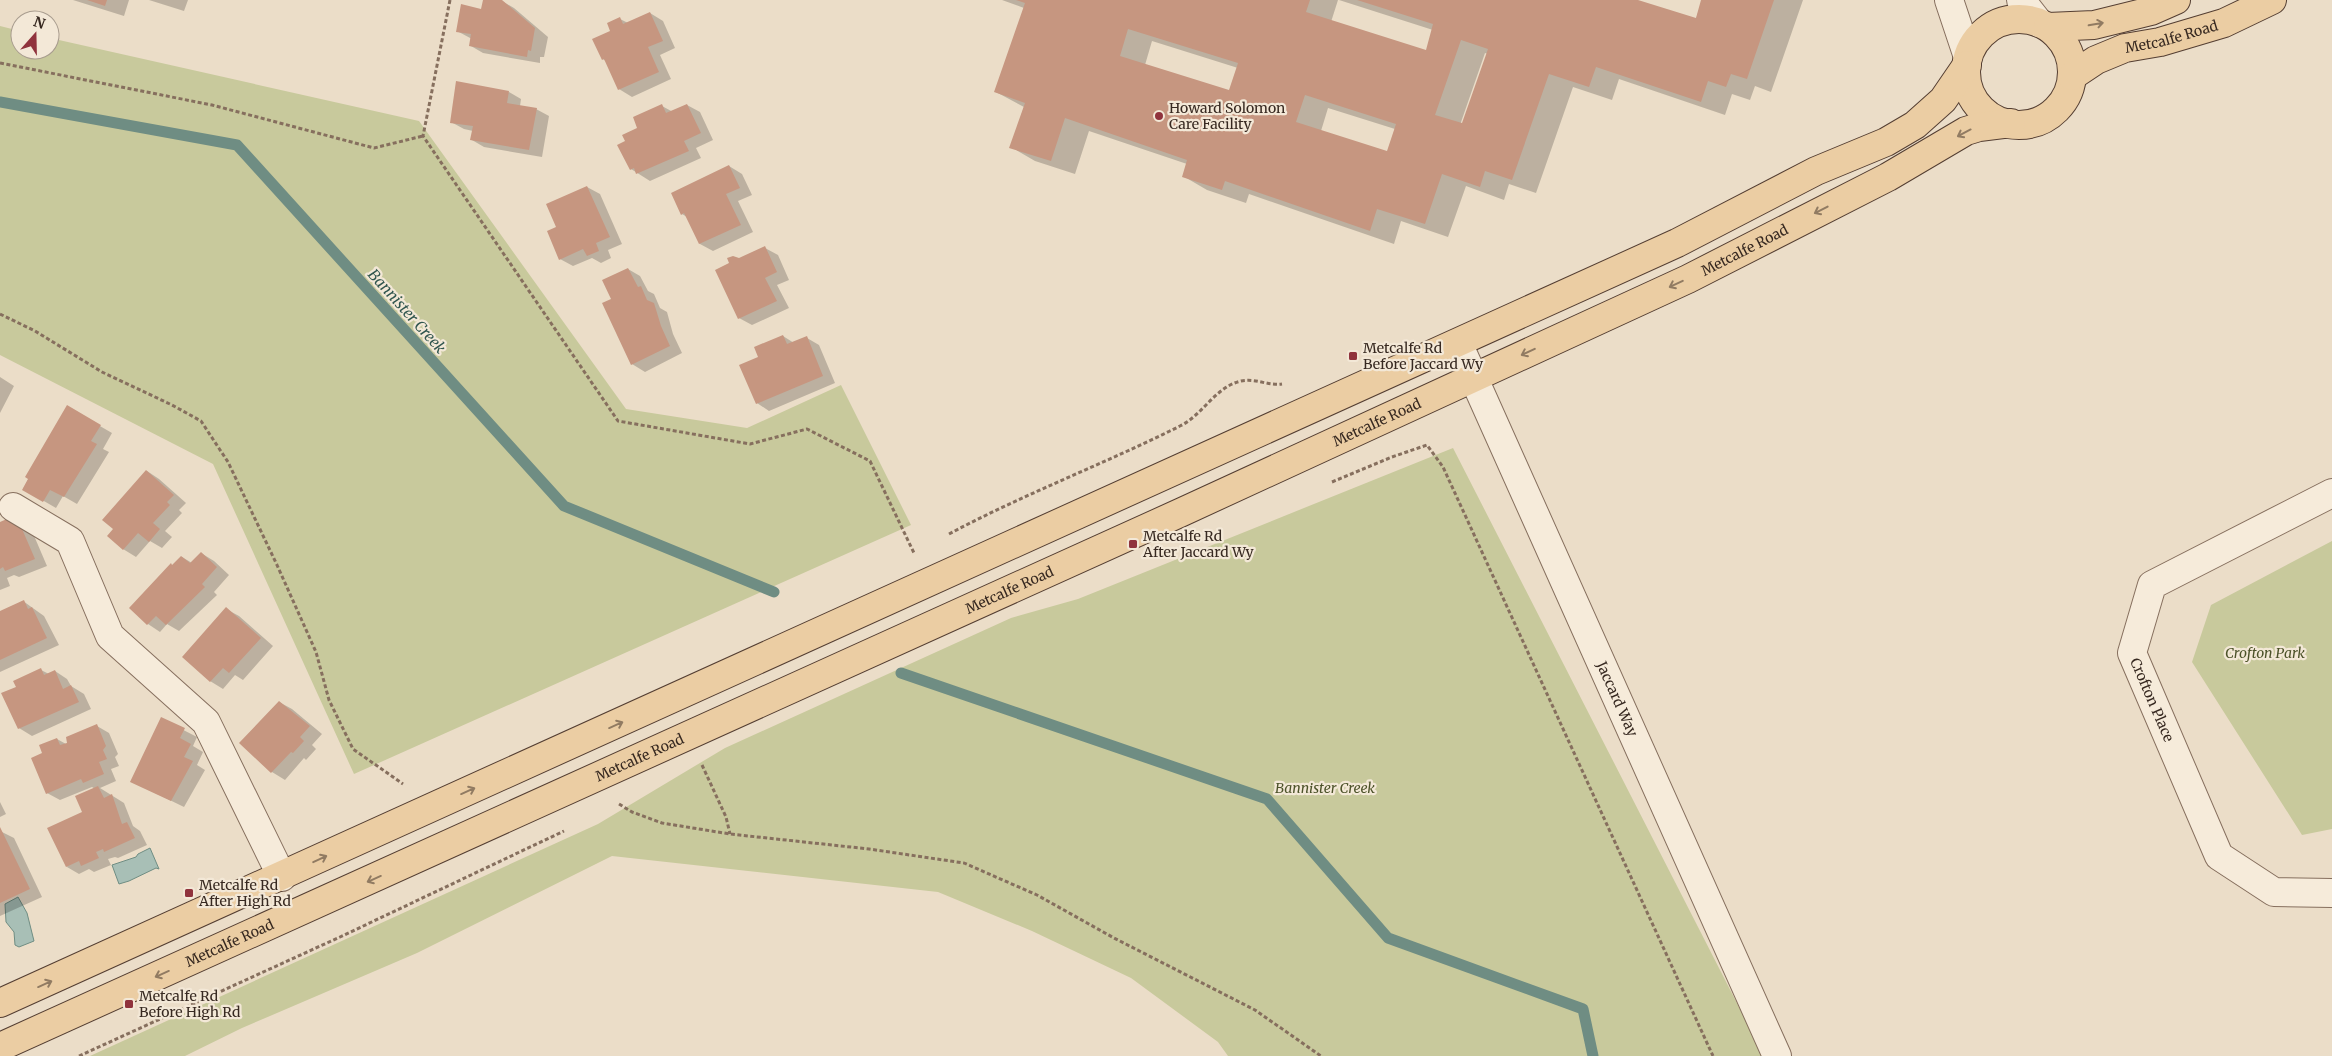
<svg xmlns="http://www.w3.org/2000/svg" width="2332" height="1056" font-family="Merriweather,serif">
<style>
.green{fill:#c8c99c}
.water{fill:#a8bfb6;stroke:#6f8d83}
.shadow{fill:#0003;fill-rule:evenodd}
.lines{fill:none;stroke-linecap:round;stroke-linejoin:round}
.stream{stroke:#6f8d83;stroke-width:11}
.building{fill:#c69680;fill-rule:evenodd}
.minor-casing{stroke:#866f5e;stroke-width:30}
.major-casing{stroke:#543e32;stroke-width:30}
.path{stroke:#866f5e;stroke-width:3;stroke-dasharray:4 2.5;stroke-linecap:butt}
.minor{stroke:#f6ebda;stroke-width:28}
.major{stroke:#ebcda3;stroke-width:28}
.oneway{stroke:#917b62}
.poi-dot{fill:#90333d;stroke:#f3e8d7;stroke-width:2}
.labels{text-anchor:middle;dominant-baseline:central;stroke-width:4.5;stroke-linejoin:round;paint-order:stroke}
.street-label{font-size:14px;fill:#372921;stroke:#f3e8d7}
.poi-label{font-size:14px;fill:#372921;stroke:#f3e8d7;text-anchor:start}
.park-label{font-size:14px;font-style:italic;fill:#4c5229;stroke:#f3e8d7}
.water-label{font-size:15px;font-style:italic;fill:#31564f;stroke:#f3e8d7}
</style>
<rect width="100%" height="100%" fill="#ebddc8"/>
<path class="green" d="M0,26L20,31V50H50V38L419,121L626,409L747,428L841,385L911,525L354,774L213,464L0,355Z
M1453,448L1764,1056H1228L1218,1042L1131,978L1032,931L938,892L612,856L417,953L242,1028L185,1056H90L598,824L725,748L1011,618L1078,599Z
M2332,541V829L2302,835L2192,662L2211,605Z"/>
<path class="water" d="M150,848L159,869L156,868L129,881L119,884L112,865L136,857L138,854Z
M18,897L27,913L34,941L19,947L15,945L14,932L6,922L5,904Z"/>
<path class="shadow" d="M73,0H129L124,16Z
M149,0H188L184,11Z
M484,0H500L514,8L548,37L544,57H540V63L483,53L471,46L472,39L457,31L482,10Z
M1002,0H1338L1331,22L1427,52L1433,30L1339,0H1634L1696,19L1702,0H1803L1771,92L1755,86L1750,100L1732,94L1725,115L1619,79L1612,100L1573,87L1536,193L1509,184L1504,200L1466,186L1448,237L1401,221L1394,244L1249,194L1246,203L1207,190L1183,176L1187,164L1089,131L1075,174L1035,161L1011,147L1024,107L996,92L1024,8ZM1152,41L1238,68L1230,92L1145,65ZM1485,53L1488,54L1463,125H1460ZM1328,108L1395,129L1388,153L1321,131Z
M650,13L663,21L675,48L660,55L671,79L632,97L619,89L607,62L603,59L612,32L620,19L628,23Z
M509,92L521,99L520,106L536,109L549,116L542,157L484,147L472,140L473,131L464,129L451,122Z
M687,105L700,112L713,140L696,148L701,158L650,181L631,169L627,142L662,106L673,112Z
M729,166L742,174L752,195L738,201L753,232L713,251L700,244L687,217L682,214Z
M587,187L600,194L622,244L608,250L611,258L601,263L592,258L573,266L560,259L558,228Z
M765,248L778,255L789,280L777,285L789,308L752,325L739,318V260Z
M628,269L640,276L648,291L654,294L660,308L667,312L673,334L682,353L645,372L632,364L613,300Z
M783,336L794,343L807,338L819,345L835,383L769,411L757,403L760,358Z
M0,377L14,386L0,413Z
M67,407L112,433L103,449L109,452L77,504L63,496L56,508L23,489Z
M147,471L159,479L186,503L179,510L182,513L165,531L172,537L162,548L150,541L136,557L123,549L114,529Z
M0,523L29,524L47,566L19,577L14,575L7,578L10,586L0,590Z
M201,553L214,561L229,575L214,592L217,595L179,631L167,624L160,632L148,624L130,608L182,557L192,563Z
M23,601L44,616L59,645L0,672V612Z
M226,609L239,616L273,646L243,680L235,675L223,689L210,681Z
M41,670L49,674L55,671L67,679L71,686L84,694L91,709L32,736L19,728L17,687Z
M279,702L292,709L322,734L312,745L316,749L306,760L304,758L285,780L272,772L240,743Z
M162,719L197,737L193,746L203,752L197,765L205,770L184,807L145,788Z
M97,726L109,733L118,754L115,757L119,766L111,769L116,781L100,788L124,803L133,826L140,831L147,845L118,858L115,857L108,859L111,865L94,872L89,869L79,874L67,867L84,813L95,789L92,787L60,800L47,793L44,754L57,739L66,744Z
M0,802L6,814L0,817Z
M0,831L14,838L42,897L0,916Z"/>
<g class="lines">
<path class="stream" d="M0,102L237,145L564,506L774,592
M901,673L1267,799L1388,938L1583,1009L1593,1056"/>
</g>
<path class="building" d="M87,0H107L105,6Z
M483,0H502L535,28L531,51L528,50L527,57L469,46L471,34L456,32L461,4L481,9Z
M1016,0H1310L1306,12L1426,50L1433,24L1357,0H1638L1696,18L1701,0H1774L1747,79L1731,74L1726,87L1708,81L1701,102L1596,67L1589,87L1549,74L1512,180L1485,171L1480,187L1442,174L1425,224L1377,209L1370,231L1225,181L1222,190L1182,177L1187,160L1065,118L1051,161L1009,148L1025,103L994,92L1025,3ZM1128,29L1238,63L1229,90L1120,56ZM1461,40L1488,49L1462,123L1435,115ZM1305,95L1396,124L1387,151L1296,122Z
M650,12L663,41L648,47L659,72L618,90L604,59L602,60L592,39L610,31L607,23L620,17L623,24Z
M456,81L509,91L507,103L537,108L529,150L470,140L473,126L450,123Z
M662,104L666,113L687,104L701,133L684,141L689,151L636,174L634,168L630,170L617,145L625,141L622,135L637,128L633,117Z
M729,165L740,188L726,194L741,225L699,244L684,213L681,215L671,193Z
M587,186L610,237L596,243L599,251L587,256L583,249L559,260L547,231L556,227L546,204Z
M765,246L777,272L765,278L777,301L738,319L715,270L729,263L727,258L733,256L739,258Z
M628,268L638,287L641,286L647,300L654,303L661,326L670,346L631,365L602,303L611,299L602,280Z
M783,335L787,344L807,336L823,376L756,404L739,365L758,357L754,347Z
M67,405L101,425L91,441L97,444L64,497L50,490L43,502L22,490L28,479L25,477Z
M146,470L174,495L167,502L170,505L153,523L160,529L149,542L138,533L123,550L107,536L113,529L102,520Z
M16,515L35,559L5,571L3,567L0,569V522Z
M201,552L217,567L202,584L205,587L166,625L156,616L147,625L129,608L171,563L172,565L181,556L190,563Z
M24,600L28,609L32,607L47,638L0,660V611Z
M226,607L261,638L229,673L223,668L210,682L182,657Z
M41,668L44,675L55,670L63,689L71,685L79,702L18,729L1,693L16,687L13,681Z
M279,701L310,726L300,737L304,741L293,753L291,752L271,773L239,743Z
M161,717L185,728L180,738L191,744L184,757L193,761L171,801L130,782Z
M97,724L106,746L103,750L107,759L99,762L104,774L83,783L81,779L46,794L31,758L42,753L39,745L57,738L60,745L67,743L66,737Z
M98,786L104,798L112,794L122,824L127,822L135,838L104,852L103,849L96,852L99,858L81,866L79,861L66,867L47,828L82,812L75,796Z
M0,827L30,889L0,903Z"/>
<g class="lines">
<g class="minor-casing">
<g id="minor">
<path d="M1949,0L1968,57"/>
<path d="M2021,0L2039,23"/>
<path id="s1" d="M1458,343L1777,1056"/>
<path id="s2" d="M2332,493L2152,585L2132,653L2219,856L2274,892L2332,893"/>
<path d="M13,507L70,541L110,636L206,722L282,877"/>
</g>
</g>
<g class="major-casing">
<g id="major">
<circle cx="2019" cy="72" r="53"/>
<path d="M2048,27L2094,25L2151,11L2176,0"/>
<path id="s3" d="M2072,76L2096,60L2125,48L2160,42L2224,23L2272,0"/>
<path d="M0,1003L1677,243L1816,171L1886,142L1915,125L1943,100L1967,65"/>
<path id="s4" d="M0,1047L1182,512L1688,279L1888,177L1966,131L1979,127L2011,123"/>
</g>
</g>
<path class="path" d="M450,0L423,136L618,421L750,444L807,429L870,461L914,553
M0,63L212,105L374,148L423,136
M0,314L35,331L102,372L172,405L201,421L228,462L277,565L316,652L329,700L353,749L403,784
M1332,482L1392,457L1427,445L1443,467L1713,1056
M949,534C1024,494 1104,464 1180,426C1203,415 1215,387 1241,381C1256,378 1268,386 1282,384
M702,765L726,817L730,834
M619,804L632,812L662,823L730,834L869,849L964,863L1037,895L1114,938L1255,1010L1321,1056
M79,1056L340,937L564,831"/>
<use href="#minor" class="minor"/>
<use href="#major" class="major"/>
</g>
<defs><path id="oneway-shaft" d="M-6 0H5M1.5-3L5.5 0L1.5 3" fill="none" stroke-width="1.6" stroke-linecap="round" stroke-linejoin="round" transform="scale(1.25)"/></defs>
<g class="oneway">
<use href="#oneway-shaft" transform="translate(2096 24) rotate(-10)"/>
<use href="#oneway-shaft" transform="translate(1964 133) rotate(152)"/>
<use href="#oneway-shaft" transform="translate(1821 210) rotate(153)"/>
<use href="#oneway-shaft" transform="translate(1676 284) rotate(155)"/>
<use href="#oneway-shaft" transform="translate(1528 352) rotate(155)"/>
<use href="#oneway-shaft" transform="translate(616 725) rotate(-24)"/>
<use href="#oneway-shaft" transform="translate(468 791) rotate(-24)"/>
<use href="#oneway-shaft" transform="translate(320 859) rotate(-25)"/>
<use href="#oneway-shaft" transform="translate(374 879) rotate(156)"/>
<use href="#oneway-shaft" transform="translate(162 974) rotate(156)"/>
<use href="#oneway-shaft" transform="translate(45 984) rotate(-24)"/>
</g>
<g class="poi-dot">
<circle cx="1159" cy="116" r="5"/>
<rect x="1348" y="351" width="10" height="10" rx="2.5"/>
<rect x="1128" y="539" width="10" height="10" rx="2.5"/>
<rect x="184" y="888" width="10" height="10" rx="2.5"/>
<rect x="124" y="999" width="10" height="10" rx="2.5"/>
</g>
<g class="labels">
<g class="street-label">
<text stroke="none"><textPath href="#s3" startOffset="108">Metcalfe Road</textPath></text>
<text stroke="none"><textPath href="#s4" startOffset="1918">Metcalfe Road</textPath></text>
<text stroke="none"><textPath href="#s4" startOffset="1512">Metcalfe Road</textPath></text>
<text stroke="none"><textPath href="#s4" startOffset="1108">Metcalfe Road</textPath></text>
<text stroke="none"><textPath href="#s1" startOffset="390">Jaccard Way</textPath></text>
<text stroke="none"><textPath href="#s2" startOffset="324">Crofton Place</textPath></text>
<text stroke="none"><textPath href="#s4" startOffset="702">Metcalfe Road</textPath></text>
<text stroke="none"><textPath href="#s4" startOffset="252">Metcalfe Road</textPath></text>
</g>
<g class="poi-label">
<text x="1169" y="108">Howard Solomon<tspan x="1169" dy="16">Care Facility</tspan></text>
<text x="1363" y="348">Metcalfe Rd<tspan x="1363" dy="16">Before Jaccard Wy</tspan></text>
<text x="1143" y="536">Metcalfe Rd<tspan x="1143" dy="16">After Jaccard Wy</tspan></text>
<text x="199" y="885">Metcalfe Rd<tspan x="199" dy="16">After High Rd</tspan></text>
<text x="139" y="996">Metcalfe Rd<tspan x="139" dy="16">Before High Rd</tspan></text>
</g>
<g class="park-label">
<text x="2265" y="653">Crofton Park</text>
<text x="1325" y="788">Bannister Creek</text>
</g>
<g class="water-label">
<text transform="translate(407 311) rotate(48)">Bannister Creek</text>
</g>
</g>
<g transform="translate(35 35) rotate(20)"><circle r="24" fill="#f3e8d7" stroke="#a89c8e"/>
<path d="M0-4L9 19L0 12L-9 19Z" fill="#90333d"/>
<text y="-8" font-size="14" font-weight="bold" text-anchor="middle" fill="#372921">N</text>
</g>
</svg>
